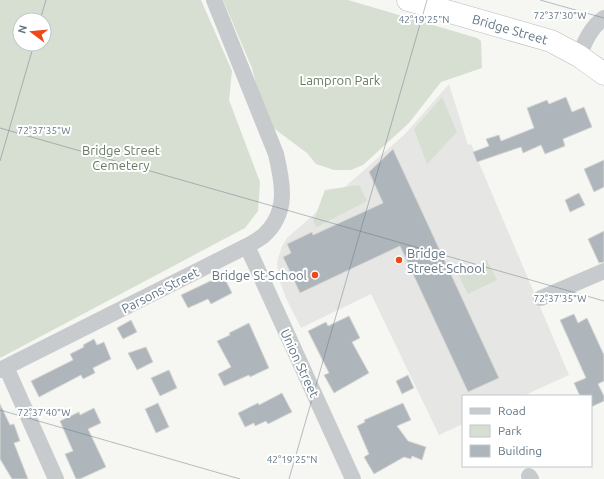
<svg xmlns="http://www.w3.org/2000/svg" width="604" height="479" font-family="Ubuntu,sans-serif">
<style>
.built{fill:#e6e7e5}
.green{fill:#d7ded2;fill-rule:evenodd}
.building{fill:#aeb6bb;stroke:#d7d7d4}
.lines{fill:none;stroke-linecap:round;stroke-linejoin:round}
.highway-casing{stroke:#b7bbbe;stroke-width:23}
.minor{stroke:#c8cbce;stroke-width:16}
.highway{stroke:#fff;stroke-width:22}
.ticks{fill:none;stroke:#627685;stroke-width:1;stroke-opacity:0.45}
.poi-dot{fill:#ef4718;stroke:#fff;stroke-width:1.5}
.labels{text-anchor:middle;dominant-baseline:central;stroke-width:4;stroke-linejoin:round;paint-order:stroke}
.street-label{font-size:13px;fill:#627685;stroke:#fff}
.park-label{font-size:13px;fill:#677c62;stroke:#fff}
.poi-label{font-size:13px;fill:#627685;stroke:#fff;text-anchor:start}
.ticks-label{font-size:10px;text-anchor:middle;fill:#627685;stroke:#fff;stroke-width:4;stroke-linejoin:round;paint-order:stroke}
</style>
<rect width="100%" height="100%" fill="#f6f6f2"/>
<path class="built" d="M449,84L468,145L471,144L569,375L523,396H463V424L439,435L371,294L301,328L286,298L279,279L277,262L282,246L287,238L405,134Z"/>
<path class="green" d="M0,0H201L232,71L229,100L260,182L258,211L245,228L0,358ZM20,20H44V44H20Z
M223,0H348L477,38L481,41L482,68L441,82L409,123L363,165L351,170H334L316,164L307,153L268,124L259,96L252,68Z
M442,97L457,132L427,164L414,129Z
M359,185L367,201L317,227L313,222L325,190Z
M487,260L497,280L468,294L458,274Z"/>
<path class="building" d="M566,97L572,112L584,107L592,127L563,139L565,146L545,154L541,145L523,153L521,147L477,162L473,152L489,146L486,139L499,135L501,141L534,128L527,108L547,100L549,104Z
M393,149L499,378L468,392L400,246L300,293L283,257L291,253L287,244L312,232L313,235L383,203L369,172Z
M604,160V187L594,192L584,169Z
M579,193L585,205L570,212L565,200Z
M604,231V262L599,263L588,239Z
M223,275L232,293L211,304L208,299L188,308L181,295Z
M574,314L578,323L587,318L604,355V381L598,384L604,396V401L591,407V396H580L574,383L586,378L560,320Z
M349,316L360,338L352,342L369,373L334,393L324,375L329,373L308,331L326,322L328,326Z
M131,320L137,332L123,339L117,328Z
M249,323L269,368L250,377L249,375L224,386L218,374L231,367L217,341L230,335L229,333Z
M94,339L97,345L104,342L111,359L93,368L95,373L83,379L81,375L39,397L31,381L73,360L70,354L84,347L83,345Z
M146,347L153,362L137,370L128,353Z
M169,370L177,388L160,396L151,378Z
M408,375L414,388L402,394L396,381Z
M282,393L292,412L268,424L266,421L255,426L254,423L245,427L238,413L258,403L259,405Z
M158,403L169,427L156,433L145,409Z
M403,403L411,420L397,426L408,441L426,447L422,460L412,456L411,459L404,457L374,474L364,457L369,454L357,426L365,422L364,420Z
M0,404L10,425L14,424L20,441L14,443L28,479H12L0,459Z
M94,408L101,423L88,429L106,467L80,479H76L65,454L73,451L60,421L79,412L80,415Z"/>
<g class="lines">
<g class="highway-casing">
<path id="highway" d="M408,0L551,41L579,56L604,74"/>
</g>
<path class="minor" d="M579,56C585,41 591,27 604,18
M247,246L353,479
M541,298L604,271
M6,367L56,479
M0,370L247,246C252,243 258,240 263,236C289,213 283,184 276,154L214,0
M529,476L531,479"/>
<use href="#highway" class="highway"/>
</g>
<path class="ticks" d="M540,0L604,18M40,20L46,0M0,128L604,301M0,161L34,44M0,410L240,479M289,479L427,0"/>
<g class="poi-dot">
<circle cx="399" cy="260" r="4"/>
<circle cx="315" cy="275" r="4"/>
</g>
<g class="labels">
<g class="street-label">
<text transform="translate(510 29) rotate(16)">Bridge Street</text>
<text transform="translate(160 290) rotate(-27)">Parsons Street</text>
<text transform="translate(300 363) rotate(65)">Union Street</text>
</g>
<g class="park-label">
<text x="340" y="80">Lampron Park</text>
<text x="121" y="150">Bridge Street<tspan x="121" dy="15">Cemetery</tspan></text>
</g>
<g class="poi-label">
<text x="407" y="253">Bridge<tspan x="407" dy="15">Street School</tspan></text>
<text x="307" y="275" text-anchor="end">Bridge St School</text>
</g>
</g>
<g class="ticks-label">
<text x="560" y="19">72°37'30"W</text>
<text x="424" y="23">42°19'25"N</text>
<text x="44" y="134">72°37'35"W</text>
<text x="560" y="302">72°37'35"W</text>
<text x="44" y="416">72°37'40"W</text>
<text x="292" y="463">42°19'25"N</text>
</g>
<rect x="462" y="395" width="130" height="72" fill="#ffffff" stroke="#c0c8ce"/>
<rect x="470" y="408" width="20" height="6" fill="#c8cbce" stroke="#c0c8ce"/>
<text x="498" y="415" font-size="12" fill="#627685">Road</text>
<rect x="470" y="425" width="20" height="12" fill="#d7ded2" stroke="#c0c8ce"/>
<text x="498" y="435" font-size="12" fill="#627685">Park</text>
<rect x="470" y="445" width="20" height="12" fill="#aeb6bb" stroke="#c0c8ce"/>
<text x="498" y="455" font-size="12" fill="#627685">Building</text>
<g transform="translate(32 32) rotate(286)"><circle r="19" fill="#ffffff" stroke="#c0c8ce"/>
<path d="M0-3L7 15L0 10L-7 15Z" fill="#ef4718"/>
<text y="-6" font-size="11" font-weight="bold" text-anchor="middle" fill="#627685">N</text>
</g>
</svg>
